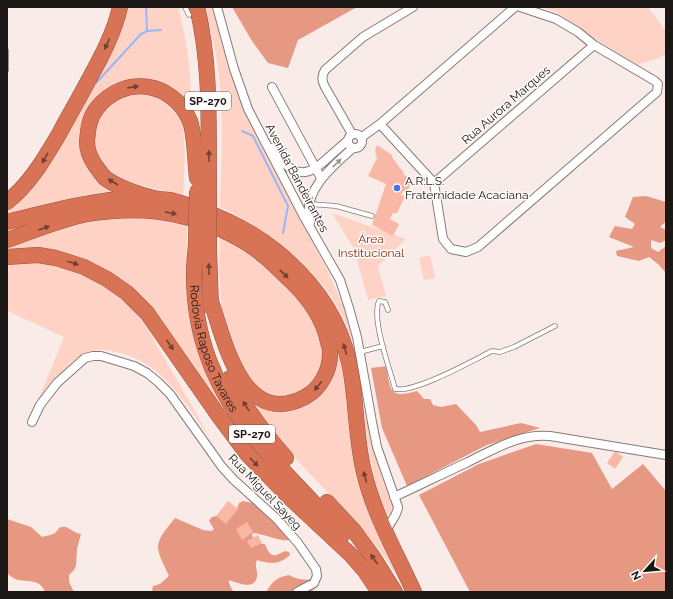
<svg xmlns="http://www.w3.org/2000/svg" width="673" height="599" font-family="Raleway,sans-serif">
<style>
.green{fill:#fed3c6}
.forest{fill:#e79882}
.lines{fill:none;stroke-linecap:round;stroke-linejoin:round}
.stream{stroke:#9ab6f9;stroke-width:2}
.building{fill:#f9b8a5}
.lane-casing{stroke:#867a77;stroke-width:5.5}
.street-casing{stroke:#867a77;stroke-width:10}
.highway-casing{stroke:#96533f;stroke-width:16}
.lane{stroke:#fff;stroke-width:4}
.street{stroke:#fff;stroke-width:8}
.highway{stroke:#d97355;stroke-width:15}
.rail-casing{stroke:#837b78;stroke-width:3.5}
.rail{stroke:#fffcfb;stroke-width:2;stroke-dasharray:6;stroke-linecap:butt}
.highway-bridge-casing{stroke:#96533f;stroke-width:16;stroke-linecap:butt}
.highway-bridge{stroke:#d97355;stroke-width:15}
.oneway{fill:#704032}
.oneway2{fill:#989796}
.poi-dot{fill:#4971e4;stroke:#fffcfb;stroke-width:1.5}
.labels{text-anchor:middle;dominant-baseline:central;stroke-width:3;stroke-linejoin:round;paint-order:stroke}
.shield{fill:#fffcfb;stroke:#5f5c5a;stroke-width:1}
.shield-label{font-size:11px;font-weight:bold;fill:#1b1715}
.street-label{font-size:12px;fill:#1b1715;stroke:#fffcfb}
.poi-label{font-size:12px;fill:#1b1715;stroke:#fffcfb;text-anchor:start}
.park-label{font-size:12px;fill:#862a0d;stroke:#fffcfb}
</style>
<rect width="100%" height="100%" fill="#f9ece8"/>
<path class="green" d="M123,7H178C188,43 192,79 191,117L177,96L117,87L83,137L113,191C77,195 42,205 7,214V206L14,202Z
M205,7H212L237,93L248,119L290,201L326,267L344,308L355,347C350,335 346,322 339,310C316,266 264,228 220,207C221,164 224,119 219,76C216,53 211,30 205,7Z
M543,7H648L666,31V54L659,58L637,65L595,39L556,12Z
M149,90L182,114L185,154L183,195L118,181L99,163L91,138L98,113L118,95Z
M332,213L406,239L378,266L386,296L368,300L354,249Z
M108,215L187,219C186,289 187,346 224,408C230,418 237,429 244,439C252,448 261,457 266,468L109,275L7,252V246L42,233Z
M224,221C232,226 242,230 250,236C291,262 330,304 343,352C352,389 352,428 359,466C369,512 389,551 410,592H405C376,531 320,490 279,439C268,425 258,411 249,396C256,401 262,405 270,407C299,412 336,390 336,358C335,305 267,248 223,227Z
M220,233L231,238L298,294L324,338V369L306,393L269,398L250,385L225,328L221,302L219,271Z
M430,255L435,278L424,280L419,258Z
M7,261L53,263L94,278L118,295L134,311L147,328L211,439C186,405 163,363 120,353C106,350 98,348 84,354C67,362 47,390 36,405L64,337L7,311Z
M364,410L382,479L394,505L395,511L391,516L386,514C372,479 368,447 364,410Z"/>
<path class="forest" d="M232,7H357L298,40L288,68L268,63L252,41Z
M646,196L666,202V221L660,227L666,230V240L660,243L651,240V248L658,252L666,246V273L658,264L649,257L639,261L617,256L616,251L634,247L609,237L615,226L632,229L635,224L625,217L633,197Z
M386,366C391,391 389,399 417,391L424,399H430L433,405L441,407L456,404L476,425L480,432L521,423L540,428L487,445L407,486L382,428L371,368Z
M536,444L592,453L612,489L643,464L666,491V592H470L419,495L479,464Z
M243,501L262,505L292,537L289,540C279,542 265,534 253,533L252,535C254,541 259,544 265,544C270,558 274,557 285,551L289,552L290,555C279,565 270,564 257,560C254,566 258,571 257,576C255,591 238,583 229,580V583L233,592H154L152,590L153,586L160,584L169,576C166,569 157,553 158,546C159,536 169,526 175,518L203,530L211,531L214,529L209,521L212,517C227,513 234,522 239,503Z
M7,519L31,527L42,537C45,536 52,535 55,533C59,529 59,526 66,527C71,529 74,533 81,534L77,549L76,566L74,570L69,575V582L74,592H45C40,579 29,582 18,580C14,579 10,576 7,573Z
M289,575C300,581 308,581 320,576C321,582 316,588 311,592H266C272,582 277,577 289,575Z"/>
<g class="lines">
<path class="stream" d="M146,7L147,31
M96,83L141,34L147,31L161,30
M242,131L253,136L288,206L283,233"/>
</g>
<path class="building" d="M377,145L392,155V157L399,167L404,172L403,174L412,180L407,193L403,191L401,195L405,196L397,213H393L390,219L399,224L393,236L372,225L386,184L368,176L377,158L375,151Z
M615,451L623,457L615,469L607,463Z
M228,501L238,509L226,524L216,516Z
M247,522L253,532L242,540L236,529Z
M258,535L262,543L251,548L247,541Z"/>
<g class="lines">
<g class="lane-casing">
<path id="lane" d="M185,7L189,15
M310,204L336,206L372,216
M388,310L385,302L379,301C371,319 390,369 395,389C415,393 472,361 492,351L500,352L514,347L555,326
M360,352L383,346"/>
</g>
<g class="street-casing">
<path id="street" d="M217,7L234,69L248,109L303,215L340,280L349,308L357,337L372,422L377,447L398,507C397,517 389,522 386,533
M272,87L321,178
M380,124L434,183L443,239L451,249L466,252L478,247L657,92L658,84L655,81L594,45L578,32L556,19L520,7
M348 141a7 7 0 1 1 14 0a7 7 0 1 1-14 0Z
M352,134L325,87C322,81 321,77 325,70L363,37L413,7
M362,137L380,124L515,7
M272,148C276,153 279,159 284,163C301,180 314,171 329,157C335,151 342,146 348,140
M434,183L594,45
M310,223C301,191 333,166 353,148
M32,422L40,405L57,383L85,358L93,356H101L134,366L147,373L158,382L170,394L222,467L234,480L277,519L298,543L316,569L317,576L314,583L297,592
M394,497C418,486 442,474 466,463C493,450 519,433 550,436L666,455"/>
</g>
<g class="highway-casing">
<g id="highway">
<path d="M197,7C212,68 208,133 209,195"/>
<path d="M197,178C195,162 195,135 190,121C173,81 124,74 97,108C89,118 88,129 87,142C87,150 91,159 95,165C98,169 101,174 105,178C117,187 139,195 154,198C161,200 168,199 174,201C183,203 193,207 201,210C228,220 254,233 276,251C312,280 339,317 349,362C357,398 355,436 364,472C374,515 396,552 414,592"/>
<path d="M7,202C30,184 44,159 59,134C68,117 78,100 87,83C100,59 114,34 120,7"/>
<path d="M7,222C52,211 96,199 143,197"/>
<path d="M7,240C34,231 61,219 88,214C136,206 178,210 222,230C237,237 252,245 264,256C273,263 280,271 289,279C307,296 323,317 328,342C329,346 331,350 330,354C330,371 320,389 305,397C242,430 224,339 210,298"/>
<path id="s1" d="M196,245C195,254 194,265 194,275C194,337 215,388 253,436C281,471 314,501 342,535"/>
<path d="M209,249L211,307"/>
<path d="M7,257L38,255L56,258L84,267L107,279L127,293L147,313L218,415L247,454L288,496L351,555L365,571L379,592"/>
<path d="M230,378C244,408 265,434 286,458"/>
<path d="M327,502L354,531L373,557L395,592"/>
</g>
</g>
<use href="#lane" class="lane"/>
<use href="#street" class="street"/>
<use href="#highway" class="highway"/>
<g class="rail-casing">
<path id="rail" d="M7,50V71"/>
</g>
<use href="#rail" class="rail"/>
<g class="highway-bridge-casing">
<path id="highway-bridge" d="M196,245L197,191
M209,249V195"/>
</g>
<use href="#highway-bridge" class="highway-bridge"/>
</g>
<defs><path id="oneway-solid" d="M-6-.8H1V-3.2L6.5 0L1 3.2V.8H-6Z"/></defs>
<g class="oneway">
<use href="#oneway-solid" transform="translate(107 44) rotate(115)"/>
<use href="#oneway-solid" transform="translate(133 87) rotate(-9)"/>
<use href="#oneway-solid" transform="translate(209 156) rotate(-91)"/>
<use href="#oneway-solid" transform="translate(45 158) rotate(120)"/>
<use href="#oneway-solid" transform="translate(113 182) rotate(-150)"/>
<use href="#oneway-solid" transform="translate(171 213) rotate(10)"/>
<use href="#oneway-solid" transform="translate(44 228) rotate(-19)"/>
<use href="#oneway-solid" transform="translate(73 263) rotate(18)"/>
<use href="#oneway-solid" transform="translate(209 269) rotate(-92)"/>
<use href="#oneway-solid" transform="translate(284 274) rotate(43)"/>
<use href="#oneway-solid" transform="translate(170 345) rotate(56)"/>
<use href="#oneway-solid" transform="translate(345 349) rotate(-106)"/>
<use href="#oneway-solid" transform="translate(318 386) rotate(129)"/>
<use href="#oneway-solid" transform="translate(246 406) rotate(-122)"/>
<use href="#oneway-solid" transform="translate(254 462) rotate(46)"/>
<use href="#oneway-solid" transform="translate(365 477) rotate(-105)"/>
<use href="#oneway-solid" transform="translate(374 559) rotate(-124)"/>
</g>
<use class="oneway2" href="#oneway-solid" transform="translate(337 163) rotate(-44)"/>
<circle class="poi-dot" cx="397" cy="188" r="4"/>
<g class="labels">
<g class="shield">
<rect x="185" y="92" width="46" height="18" rx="3"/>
<rect x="229" y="425" width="46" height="18" rx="3"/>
</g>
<g class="shield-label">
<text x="208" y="101">SP-270</text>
<text x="252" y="434">SP-270</text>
</g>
<g class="street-label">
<text transform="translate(506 105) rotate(-41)">Rua Aurora Marques</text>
<text transform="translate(297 178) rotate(62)">Avenida Bandeirantes</text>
<text stroke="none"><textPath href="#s1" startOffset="107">Rodovia Raposo Tavares</textPath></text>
<text transform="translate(265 492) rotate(46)">Rua Miguel Sayeg</text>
</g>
<g class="poi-label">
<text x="405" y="181">A.R.L.S.<tspan x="405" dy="14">Fraternidade Acaciana</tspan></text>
</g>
<g class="park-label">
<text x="371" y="239">Área<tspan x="371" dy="14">Institucional</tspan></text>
</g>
</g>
<rect width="673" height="599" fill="none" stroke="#1b1715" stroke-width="16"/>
<g transform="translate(645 571) rotate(243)" stroke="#fffcfb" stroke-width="3" paint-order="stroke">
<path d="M0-3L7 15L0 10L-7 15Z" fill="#1b1715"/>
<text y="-6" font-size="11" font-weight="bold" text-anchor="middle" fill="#1b1715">N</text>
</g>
</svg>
